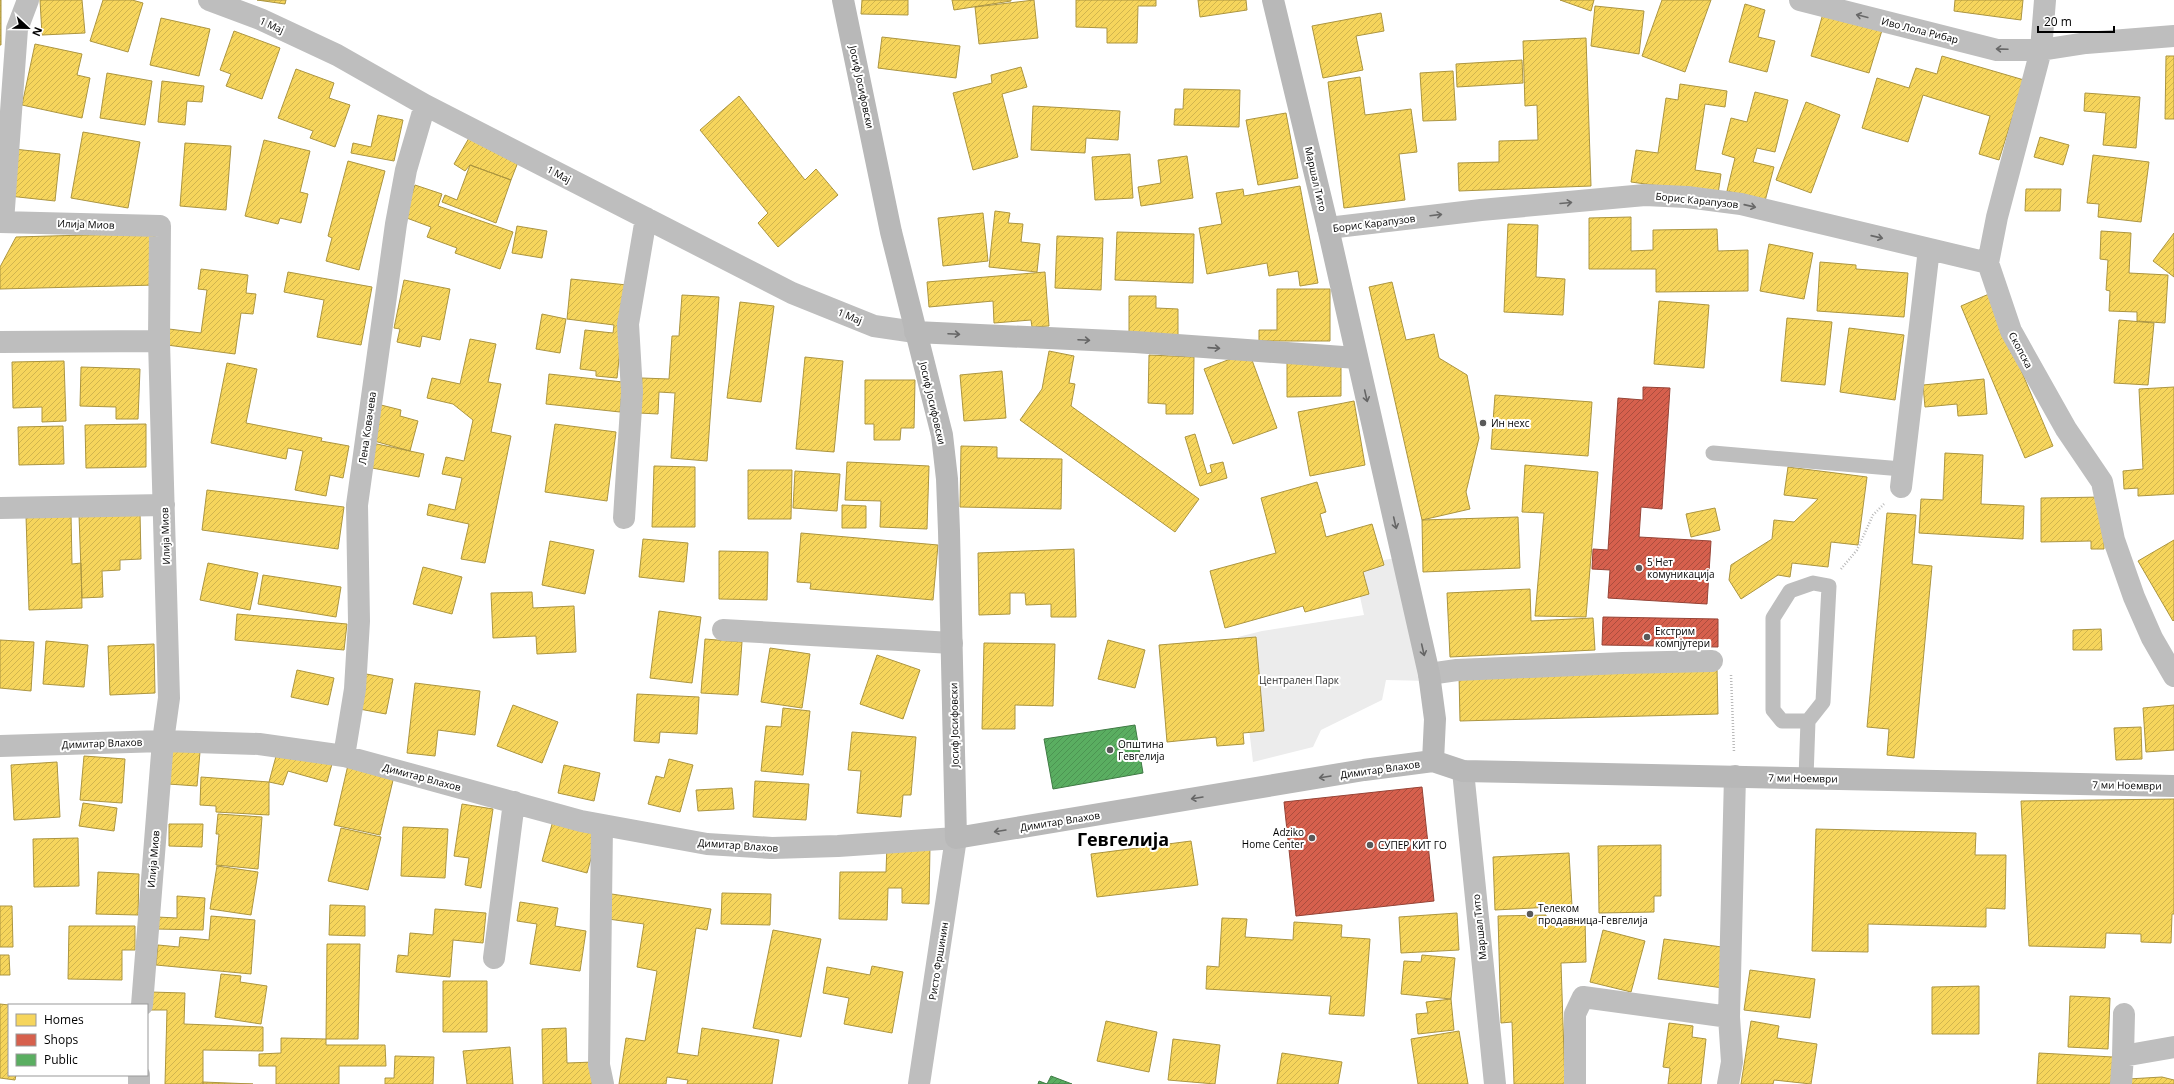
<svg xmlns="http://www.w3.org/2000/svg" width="2174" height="1084" font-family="'Open Sans',sans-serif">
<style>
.green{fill:#ececec}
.homes{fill:url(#homes-hatch);stroke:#ac9540}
.shops{fill:url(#shops-hatch);stroke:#964336}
.public{fill:url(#public-hatch);stroke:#3f7a44}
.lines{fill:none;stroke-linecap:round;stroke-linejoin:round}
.path{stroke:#b9b9b9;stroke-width:2.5;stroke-dasharray:1 2;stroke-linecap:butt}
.lane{stroke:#bebebe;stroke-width:15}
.street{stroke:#bebebe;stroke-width:22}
.secondary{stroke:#b8b8b8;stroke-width:22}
.oneway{stroke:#686868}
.oneway2{stroke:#656565}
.poi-dot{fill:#595959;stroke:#fff;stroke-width:1.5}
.labels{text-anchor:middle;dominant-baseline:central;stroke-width:4;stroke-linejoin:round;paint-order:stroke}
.street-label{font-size:10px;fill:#000;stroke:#fff}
.poi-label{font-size:10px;fill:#000;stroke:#fff;text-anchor:start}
.park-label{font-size:10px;fill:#333;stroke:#fff}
.town-label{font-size:18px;font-weight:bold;fill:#000;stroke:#fff}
</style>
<defs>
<pattern id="homes-hatch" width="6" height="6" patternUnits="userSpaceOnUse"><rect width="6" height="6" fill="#f6d55c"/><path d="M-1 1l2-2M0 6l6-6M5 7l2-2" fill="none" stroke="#d1b54e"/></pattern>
<pattern id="shops-hatch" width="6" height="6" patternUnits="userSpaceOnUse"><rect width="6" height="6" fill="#d6604d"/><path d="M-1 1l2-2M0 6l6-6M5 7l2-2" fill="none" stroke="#ab4d3e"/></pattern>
<pattern id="public-hatch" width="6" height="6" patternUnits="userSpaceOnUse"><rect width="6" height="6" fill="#5aae61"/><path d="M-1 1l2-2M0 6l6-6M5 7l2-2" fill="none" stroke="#4c9452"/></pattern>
</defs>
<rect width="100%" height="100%" fill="#fff"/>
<path class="green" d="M1403,557L1430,681L1386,680L1382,700L1321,730L1313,747L1253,762L1238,637L1262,631L1364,615L1353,565Z"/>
<path class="homes" d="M0,0H1V45H0Z
M40,0H82L85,33L42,35Z
M103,0H132L143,3L128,52L90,41Z
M257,0H286L285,4Z
M862,0H908V15L861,14Z
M952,0H1011V1L954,10Z
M1034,0L1038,38L979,44L975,7Z
M1076,0H1156V6H1138L1137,43H1107V28L1076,27Z
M1198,0H1246L1247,10L1200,17Z
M1560,0H1594L1591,11Z
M1662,0H1711L1685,72L1642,56Z
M1955,0H2023L2021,20L1954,11Z
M1745,4L1765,10L1758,37L1775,41L1767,72L1729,62Z
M1595,6L1644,11L1639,54L1591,46Z
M1824,10L1883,27L1869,73L1811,56Z
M1381,13L1384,31L1356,36L1363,70L1323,78L1312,26Z
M161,18L210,29L199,76L150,65Z
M234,31L280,48L262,99L226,86L231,74L220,70Z
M882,37L960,46L956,78L878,68Z
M1586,38L1591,186L1459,191L1458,163L1499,162V141L1538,140L1537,105L1525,106L1523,41Z
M35,44L82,54L77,75L90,78L82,118L22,105Z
M1942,56L2024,80L1999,160L1979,154L1990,116L1923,95L1908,142L1862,128L1877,78L1909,88L1916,68L1937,74Z
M2166,56H2174V119H2165Z
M1522,60L1523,83L1457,87L1456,64Z
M1021,67L1027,87L1002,94L1018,157L973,170L953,93L992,83L991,75Z
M296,69L334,83L329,98L350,105L335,147L310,138L313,131L278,118Z
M1453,71L1456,120L1423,121L1420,73Z
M107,73L152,81L145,125L100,118Z
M1360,77L1365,115L1411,109L1417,152L1399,154L1405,200L1344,208L1328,82Z
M162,81L204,86L202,102L187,101L185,125L158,122Z
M1680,84L1727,91L1725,107L1705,104L1695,170L1721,174L1718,194L1631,182L1636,150L1658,153L1666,98L1678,100Z
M1184,89L1240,90L1239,127L1174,125L1175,109H1183Z
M1755,92L1788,100L1775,152L1757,148L1753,162L1774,167L1765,201L1727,191L1735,158L1722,154L1731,118L1747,122Z
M2085,93L2140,97L2136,148L2103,145L2106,113L2084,111Z
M739,96L805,180L816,169L838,195L778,247L758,223L768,213L700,130Z
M1806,102L1840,115L1811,193L1776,180Z
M1033,106L1120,111L1118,140L1086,138L1085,153L1031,150Z
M1286,113L1298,178L1258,185L1246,120Z
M378,115L403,120L394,161L351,153L353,143L371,147Z
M473,131L520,157L511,180L470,165L465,171L454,164Z
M83,132L140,142L128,208L71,198Z
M2040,137L2069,145L2063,165L2034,157Z
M264,140L310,151L300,192L308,194L301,223L280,218L278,224L245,216Z
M185,143L231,146L226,210L180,206Z
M14,149L60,154L55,201L9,196Z
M1130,154L1133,198L1095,200L1092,157Z
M2093,155L2149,162L2141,222L2098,217L2099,204L2087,203Z
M1187,156L1193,198L1141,206L1138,187L1161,183L1158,160Z
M348,161L385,171L359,270L326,261L332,238L328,236Z
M470,165L511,180L496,223L442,202L445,195L457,200Z
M415,185L442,194L438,206L513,232L500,269L455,253L457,248L427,237L431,227L404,217Z
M1300,186L1318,283L1300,286L1298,271L1269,276L1267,263L1207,274L1199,228L1222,224L1216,193L1243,189L1244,196Z
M2026,189H2061L2060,211H2025Z
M995,211L1010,213L1008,223L1023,224L1021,242L1040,244L1037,272L989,267Z
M983,213L988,261L943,266L938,218Z
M1631,217V251L1653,250V230L1717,229L1718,251L1748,250V291L1656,292V269H1589V218Z
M1508,224L1538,225L1536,277L1565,279L1563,315L1504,312Z
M517,226L547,231L542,258L512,253Z
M2101,231L2131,233L2129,273L2168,275L2165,323L2137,321V312L2109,311L2110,291L2106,290L2108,260L2100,259Z
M1117,232L1194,234L1193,283L1115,280Z
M155,233L156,285L0,289V267L16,237Z
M2174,233V277L2153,261Z
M1057,236L1103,238L1101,290L1055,288Z
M1769,244L1813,253L1804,299L1760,291Z
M1820,262L1856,265V269L1908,273L1904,317L1817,311Z
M201,269L248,275L246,293L256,294L253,314L241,313L235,354L167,345L169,329L201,333L207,290L198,289Z
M288,272L372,287L361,345L317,337L324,300L284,292Z
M1045,272L1049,326L1032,327L1031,320L994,323L993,301L929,307L927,282Z
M571,279L627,285L617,378L596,376V371L580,369L585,330L613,333L614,325L567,319Z
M404,280L450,289L440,340L422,336L420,347L397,342L400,329L394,328Z
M1392,282L1406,340L1434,334L1439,358L1467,375L1479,438L1466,492L1470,509L1422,520L1369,287Z
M1277,289H1330V341H1259V330H1277Z
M1989,294L2053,446L2025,458L1961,306Z
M682,295L719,297L707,461L671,458L675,393L659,392L658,414L639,413L642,378L669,379L672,336H679Z
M1129,296H1156V308L1178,309V337H1129Z
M1659,301L1709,305L1704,368L1654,364Z
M740,302L774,306L761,402L727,398Z
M542,314L566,319L560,353L536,349Z
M1787,318L1832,322L1825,385L1781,381Z
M2119,320L2154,323L2148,385L2114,383Z
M1849,328L1904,335L1895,400L1840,392Z
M470,339L496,344L488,382L501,384L491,432L511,436L485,563L461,559L469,524L427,515L429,504L455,510L462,478L442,474L446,457L464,461L473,420L453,404L427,398L432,378L460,384Z
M1049,351L1074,356L1069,383L1075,384L1071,406L1199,499L1175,532L1020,420L1042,389Z
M1249,352L1277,428L1233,444L1204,369Z
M1149,355L1194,357L1193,414H1166V404L1148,403Z
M805,357L843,361L834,452L796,449Z
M64,361L66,421L42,422V407L13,408L12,362Z
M227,363L257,369L246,423L322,438L321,441L349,446L343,478L330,475L326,496L295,490L303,451L288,448L286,459L211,443Z
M1287,363H1341V396L1287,397Z
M81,367L140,369L138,419H116V407L80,406Z
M1002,371L1006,418L964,421L960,375Z
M549,374L623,382L620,412L546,404Z
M1984,379L1987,414L1958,416L1957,404L1925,407L1923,385Z
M865,380H915L914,428H901L900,440H874V424H865Z
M2174,387V494L2138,496V488L2124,489L2123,471L2143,469L2139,389Z
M1495,395L1592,402L1588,456L1491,449Z
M1354,401L1365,465L1310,476L1298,412Z
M377,404L401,410L400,416L418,421L410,451L367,439Z
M146,424V467L86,468L85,425Z
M555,424L616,432L607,501L545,492Z
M63,426L64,464L19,465L18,427Z
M1195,434L1207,474L1212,472L1210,465L1223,462L1227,478L1200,486L1185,437Z
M372,443L424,454L419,477L367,467Z
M961,446L997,447V458L1062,459L1061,509L960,507Z
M1945,453L1983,455L1981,504L2024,506L2023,539L1919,533L1921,499L1943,500Z
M847,462L929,466L927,529L880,527L881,501L845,500Z
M1525,465L1598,472L1586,617L1535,616L1544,513L1522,512Z
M654,466L695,467V527H652Z
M1788,467L1867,477L1858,545L1831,542L1828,567L1792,563L1790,577L1778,575L1741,599L1729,580L1731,565L1772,539L1774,520L1794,522L1818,499L1784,495Z
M748,470H792L791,519H748Z
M795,471L840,474L837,511L793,508Z
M1317,482L1326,512L1320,514L1326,537L1372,524L1384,565L1363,572L1369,594L1305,612L1303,606L1225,628L1210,571L1276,553L1261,498Z
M207,490L344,507L338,549L202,530Z
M2104,497V549H2091V541L2041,542V498Z
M842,505L866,506V528H842Z
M1715,508L1720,530L1691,537L1686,514Z
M140,513L141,559L120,560V570L102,571L103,597L82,598L79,515Z
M1887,513L1916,515L1912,564L1932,566L1914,758L1887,755L1889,729L1867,727Z
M71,515L72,564L81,563L82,608L29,610L26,516Z
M1518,517L1520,568L1423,572L1422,520Z
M801,533L938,545L933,600L810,589L811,583L797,582Z
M643,539L688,543L684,582L639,577Z
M2174,540V620L2173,621L2138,561Z
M550,541L594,550L585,594L542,585Z
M1074,549L1076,617H1051V604L1026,605L1025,593H1010V614L979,615L978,553Z
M719,551L768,552L767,600L719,599Z
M208,563L258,573L250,610L200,600Z
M423,567L462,577L452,614L413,604Z
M263,575L341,587L336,617L258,604Z
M1530,589L1531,621L1593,618L1595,650L1450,657L1447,593Z
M532,592L533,608L574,606L576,652L537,654L536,636L493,638L491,593Z
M659,611L701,617L692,683L650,678Z
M237,614L347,624L344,650L235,640Z
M2101,629L2102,650H2073V630Z
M1256,637L1264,731L1243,733L1244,744L1217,746L1216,737L1167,742L1159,645Z
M705,639L742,642L738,695L701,693Z
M0,640L34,642L31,691L0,688Z
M1108,640L1145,650L1135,688L1098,679Z
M46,641L88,645L84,687L43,684Z
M984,643L1055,644L1053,706L1015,705V729H982Z
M154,644L155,693L110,695L108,646Z
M770,648L810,654L802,708L761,702Z
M877,655L920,670L903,719L860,704Z
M1717,668L1718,714L1460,721L1459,674Z
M297,670L334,678L328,705L291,697Z
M361,673L393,679L386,714L354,708Z
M415,683L480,691L475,735L438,730L435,756L407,753Z
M637,694L699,697L697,734L660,732L659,743L634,741Z
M513,705L558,722L542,763L497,746Z
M2174,705V750L2146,752L2143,708Z
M783,708L810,711L803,775L761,771L766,726L781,727Z
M2141,727L2142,759L2116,760L2114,728Z
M852,732L916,737L911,795H903L901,817L857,813L861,771L848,770Z
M278,749L332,764L327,782L288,771L283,785L269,782Z
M171,750L200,752L197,786L168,784Z
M84,756L125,759L122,803L80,800Z
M669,759L693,765L680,812L648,804L656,776L664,778Z
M57,762L60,817L14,820L11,765Z
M348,765L394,776L380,835L334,825Z
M564,765L600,773L594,801L558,793Z
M201,777L269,782V815L216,812V806L200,805Z
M755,781L809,784L806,820L753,817Z
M732,788L734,809L698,811L696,790Z
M2174,799V914H2172L2171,943L2141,942V934L2106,933L2105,948L2029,946L2021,801Z
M83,803L117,808L114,831L79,826Z
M462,804L493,809L481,888L465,885L469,858L454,856Z
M218,814L262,817L258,869L216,865L219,834H216Z
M554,817L599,830L587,873L542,861Z
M169,824H203L202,847L169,846Z
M403,827L448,829L445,878L401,876Z
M341,828L381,837L368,890L328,881Z
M1816,829L1976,833L1975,855H2006L2005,909L1986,908V927L1868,924V952L1812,951Z
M78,838L79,886L34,887L33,839Z
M1191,841L1198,885L1097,897L1091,854Z
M887,845H930L929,904L902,903V888H888L887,920L839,919L840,872H886Z
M1661,845V896H1654V912L1599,913L1598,846Z
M1569,853L1572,906L1495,910L1493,857Z
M217,866L258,872L251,915L210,909Z
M98,872L139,874L138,915L96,914Z
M605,893L711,909L707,930L696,928L677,1053L698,1056L702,1028L779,1040L772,1084H687L688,1080L667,1077L666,1084H619L626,1038L645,1041L657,971L637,967L644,924L601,918Z
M722,893L771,894L770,925L721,924Z
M177,896L205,898L203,930L156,929L157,917L177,918Z
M520,902L558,908L555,926L586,931L580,971L530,964L537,924L517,921Z
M330,905L365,906V936L329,935Z
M0,906H12L13,947H0Z
M435,909L486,913L483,943L453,940L450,977L396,972L398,955L408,956L410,933L433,935Z
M1457,913L1459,950L1401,953L1399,917Z
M1546,915V919L1585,918L1586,962L1561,963L1565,1084H1514L1512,1022L1501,1023L1498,916Z
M211,916L255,920L251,974L156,965L158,945L179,947L180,937L209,940Z
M1222,918L1247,919L1245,937L1293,940L1294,922L1342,925L1341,937L1370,939L1364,1016L1329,1014L1331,996L1206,989L1207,966L1219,967Z
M69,926H135V950H122V980L68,979Z
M773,930L821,939L801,1037L753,1028Z
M1603,930L1645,941L1631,992L1590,982Z
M1664,939L1729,948L1723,988L1658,979Z
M327,944H360L358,1039H326Z
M0,955H9L10,975H0Z
M1422,955L1455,958L1451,999L1401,994L1404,961L1421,962Z
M872,966L903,972L892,1033L844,1024L849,998L823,993L827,967L870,975Z
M1750,970L1815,979L1810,1018L1744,1010Z
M221,974L241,976L240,982L267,986L261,1024L215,1017Z
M443,981H487V1032H443Z
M1979,986V1034H1932V987Z
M150,992L185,993L184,1024L263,1027V1051L203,1050V1084H165L167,1010H149Z
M2070,996L2110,998L2108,1049L2068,1047Z
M1451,999L1454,1030L1418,1034L1416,1014L1428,1013L1426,1002Z
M0,1004L9,1005V1075H16L15,1080L0,1078Z
M1106,1021L1157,1032L1149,1072L1097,1061Z
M1751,1021L1779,1026L1777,1038L1817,1044L1811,1084L1774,1080L1773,1084H1741Z
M1669,1023L1693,1026L1692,1037L1706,1039L1701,1084H1668L1670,1068L1663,1067Z
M566,1028L567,1063L594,1062L595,1084H543L542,1029Z
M1459,1031L1468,1084H1418L1411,1039Z
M281,1038L326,1039V1045H385L386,1066H339V1084H276V1066H259V1054L281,1053Z
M1173,1039L1220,1045L1215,1084L1168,1080Z
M510,1047L513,1084H467L463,1051Z
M1282,1053L1342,1062L1338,1084H1277Z
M2039,1053L2113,1057L2111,1084H2037Z
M395,1056L434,1057L433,1084H385V1078H394Z
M2162,1077L2174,1080V1084H2128V1079Z
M203,1082L253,1084H203Z"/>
<path class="shops" d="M1643,387L1670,388L1662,509L1641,507L1639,537L1711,541L1707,604L1608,598L1610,570L1592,569L1593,549L1608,550L1618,398L1643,400Z
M1603,617L1718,619V647L1602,645Z
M1422,787L1434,901L1296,916L1284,802Z"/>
<path class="public" d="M1135,725L1143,773L1053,789L1044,739Z
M1051,1076L1072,1084H1038L1039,1081L1047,1084Z"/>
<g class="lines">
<path class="path" d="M1841,569L1857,550L1873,515L1884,504
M1731,675L1734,752"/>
<path class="lane" d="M1713,453L1902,469
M1806,778L1808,721L1823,702L1829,586L1813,583L1790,591L1773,618V710L1782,721H1808"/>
<path class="street" d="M209,0L260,19L337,55L425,105L792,293L874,326L915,332
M1800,0L1997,50H2041L2086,43L2174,36
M2045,0L2041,50L1997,217L1988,263L2011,331L2066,429L2102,482L2114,540L2134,597L2152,638L2174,676
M0,222L160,226L159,341L169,698L163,741L142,1005
M3,222L17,29L28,0
M1328,228L1481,210L1645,195L1687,197L1741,204L1988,263
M0,342L159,341
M1901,487L1929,249
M0,508L164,505
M624,518L632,392L628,324L646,218
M723,630L952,643
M1429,674L1457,670L1623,663L1712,661
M0,746L163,741L259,744L344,756L581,821L707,844L772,848L838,846L956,838L919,1084
M344,756L355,689L359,621L357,505L396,224L406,170L425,105
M1463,771L1495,1084
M602,825L599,1065L603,1084
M494,958L514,802
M2124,1014L2123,1056L2174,1047
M139,1084V1075
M1575,1084V1014L1583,997L1729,1017
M1728,1084L1732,1062L1729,1017L1735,776
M2121,1084L2123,1056"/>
<path class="secondary" d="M843,0L891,232L942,435L947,479L949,531L956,838L1364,770L1433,761L1463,771L2174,786
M1273,0L1328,228L1429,674L1435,719L1433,761
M915,332L1135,342L1357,358"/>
</g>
<defs><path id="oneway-shaft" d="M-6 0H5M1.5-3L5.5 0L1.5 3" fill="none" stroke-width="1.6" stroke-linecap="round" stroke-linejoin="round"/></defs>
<g class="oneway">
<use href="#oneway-shaft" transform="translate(1862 16) rotate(-166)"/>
<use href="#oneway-shaft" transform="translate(2002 49) rotate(-178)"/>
<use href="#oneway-shaft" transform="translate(1566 203) rotate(-5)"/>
<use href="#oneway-shaft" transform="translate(1750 206) rotate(13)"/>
<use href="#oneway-shaft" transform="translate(1436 215) rotate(-7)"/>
<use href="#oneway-shaft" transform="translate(1877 237) rotate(13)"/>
</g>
<g class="oneway2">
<use href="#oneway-shaft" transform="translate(954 334) rotate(3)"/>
<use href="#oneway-shaft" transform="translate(1084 340) rotate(3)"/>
<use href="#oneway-shaft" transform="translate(1214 348) rotate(4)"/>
<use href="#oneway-shaft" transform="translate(1366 396) rotate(77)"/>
<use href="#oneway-shaft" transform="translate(1395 523) rotate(77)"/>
<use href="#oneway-shaft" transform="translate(1423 650) rotate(77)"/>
<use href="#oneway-shaft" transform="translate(1325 777) rotate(171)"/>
<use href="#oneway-shaft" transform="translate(1197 798) rotate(171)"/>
<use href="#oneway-shaft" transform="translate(1000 831) rotate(171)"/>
</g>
<g class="poi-dot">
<circle cx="1483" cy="423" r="4"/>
<circle cx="1639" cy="568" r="4"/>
<circle cx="1647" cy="637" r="4"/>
<circle cx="1110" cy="750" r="4"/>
<circle cx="1312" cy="838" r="4"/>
<circle cx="1370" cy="845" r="4"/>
<circle cx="1530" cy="914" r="4"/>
</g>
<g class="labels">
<g class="street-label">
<text transform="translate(272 25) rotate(24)">1 Мај</text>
<text transform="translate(1920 30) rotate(14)">Иво Лола Рибар</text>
<text transform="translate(862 87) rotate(78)">Јосиф Јосифовски</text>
<text transform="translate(559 174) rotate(27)">1 Мај</text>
<text transform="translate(1316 179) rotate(77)">Маршал Тито</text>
<text transform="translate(1697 200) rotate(6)">Борис Карапузов</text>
<text transform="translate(1374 223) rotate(-7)">Борис Карапузов</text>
<text transform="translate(86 224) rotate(2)">Илија Миов</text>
<text transform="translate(850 316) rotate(22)">1 Мај</text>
<text transform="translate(2021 350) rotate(62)">Скопска</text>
<text transform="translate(933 403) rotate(77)">Јосиф Јосифовски</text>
<text transform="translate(367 428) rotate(-82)">Лена Ковачева</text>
<text transform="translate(165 536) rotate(-92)">Илија Миов</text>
<text transform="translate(954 725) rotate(-91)">Јосиф Јосифовски</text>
<text transform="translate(102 743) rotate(-2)">Димитар Влахов</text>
<text transform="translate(1380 769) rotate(-8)">Димитар Влахов</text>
<text transform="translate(422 777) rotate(15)">Димитар Влахов</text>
<text transform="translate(1803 778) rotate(1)">7 ми Ноември</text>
<text transform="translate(2127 785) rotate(1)">7 ми Ноември</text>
<text transform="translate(1060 821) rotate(-9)">Димитар Влахов</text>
<text transform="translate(738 845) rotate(4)">Димитар Влахов</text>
<text transform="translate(153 859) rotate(-85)">Илија Миов</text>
<text transform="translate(1479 927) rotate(-96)">Маршал Тито</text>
<text transform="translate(938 961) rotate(-81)">Ристо Фршинин</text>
</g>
<g class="poi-label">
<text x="1491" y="423">Ин нехс</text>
<text x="1647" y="562">5 Нет<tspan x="1647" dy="12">комуникација</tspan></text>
<text x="1655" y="631">Екстрим<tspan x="1655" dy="12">компјутери</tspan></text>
<text x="1118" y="744">Општина<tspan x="1118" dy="12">Гевгелија</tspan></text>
<text x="1304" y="832" text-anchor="end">Adziko<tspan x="1304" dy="12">Home Center</tspan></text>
<text x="1378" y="845">СУПЕР КИТ ГО</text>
<text x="1538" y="908">Телеком<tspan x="1538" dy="12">продавница-Гевгелија</tspan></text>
</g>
<g class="park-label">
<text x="1299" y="680">Централен Парк</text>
</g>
<g class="town-label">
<text x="1123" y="839">Гевгелија</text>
</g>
</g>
<rect x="8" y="1004" width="140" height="72" fill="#ffffff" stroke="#999999"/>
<rect x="16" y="1014" width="20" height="12" fill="#f6d55c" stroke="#999999"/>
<text x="44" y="1024" font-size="12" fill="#000000">Homes</text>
<rect x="16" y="1034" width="20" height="12" fill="#d6604d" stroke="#999999"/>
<text x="44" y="1044" font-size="12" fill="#000000">Shops</text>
<rect x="16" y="1054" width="20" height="12" fill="#5aae61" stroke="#999999"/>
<text x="44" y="1064" font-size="12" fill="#000000">Public</text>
<g transform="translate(28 28) rotate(112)" stroke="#ffffff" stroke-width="3" paint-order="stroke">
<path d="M0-3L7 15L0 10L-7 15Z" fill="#000000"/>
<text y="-6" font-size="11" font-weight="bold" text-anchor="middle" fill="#000000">N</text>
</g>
<path d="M2038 26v6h76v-6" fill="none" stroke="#000000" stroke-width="2"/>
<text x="2044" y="26" font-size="12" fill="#000000" stroke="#ffffff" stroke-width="3" paint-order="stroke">20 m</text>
</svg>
